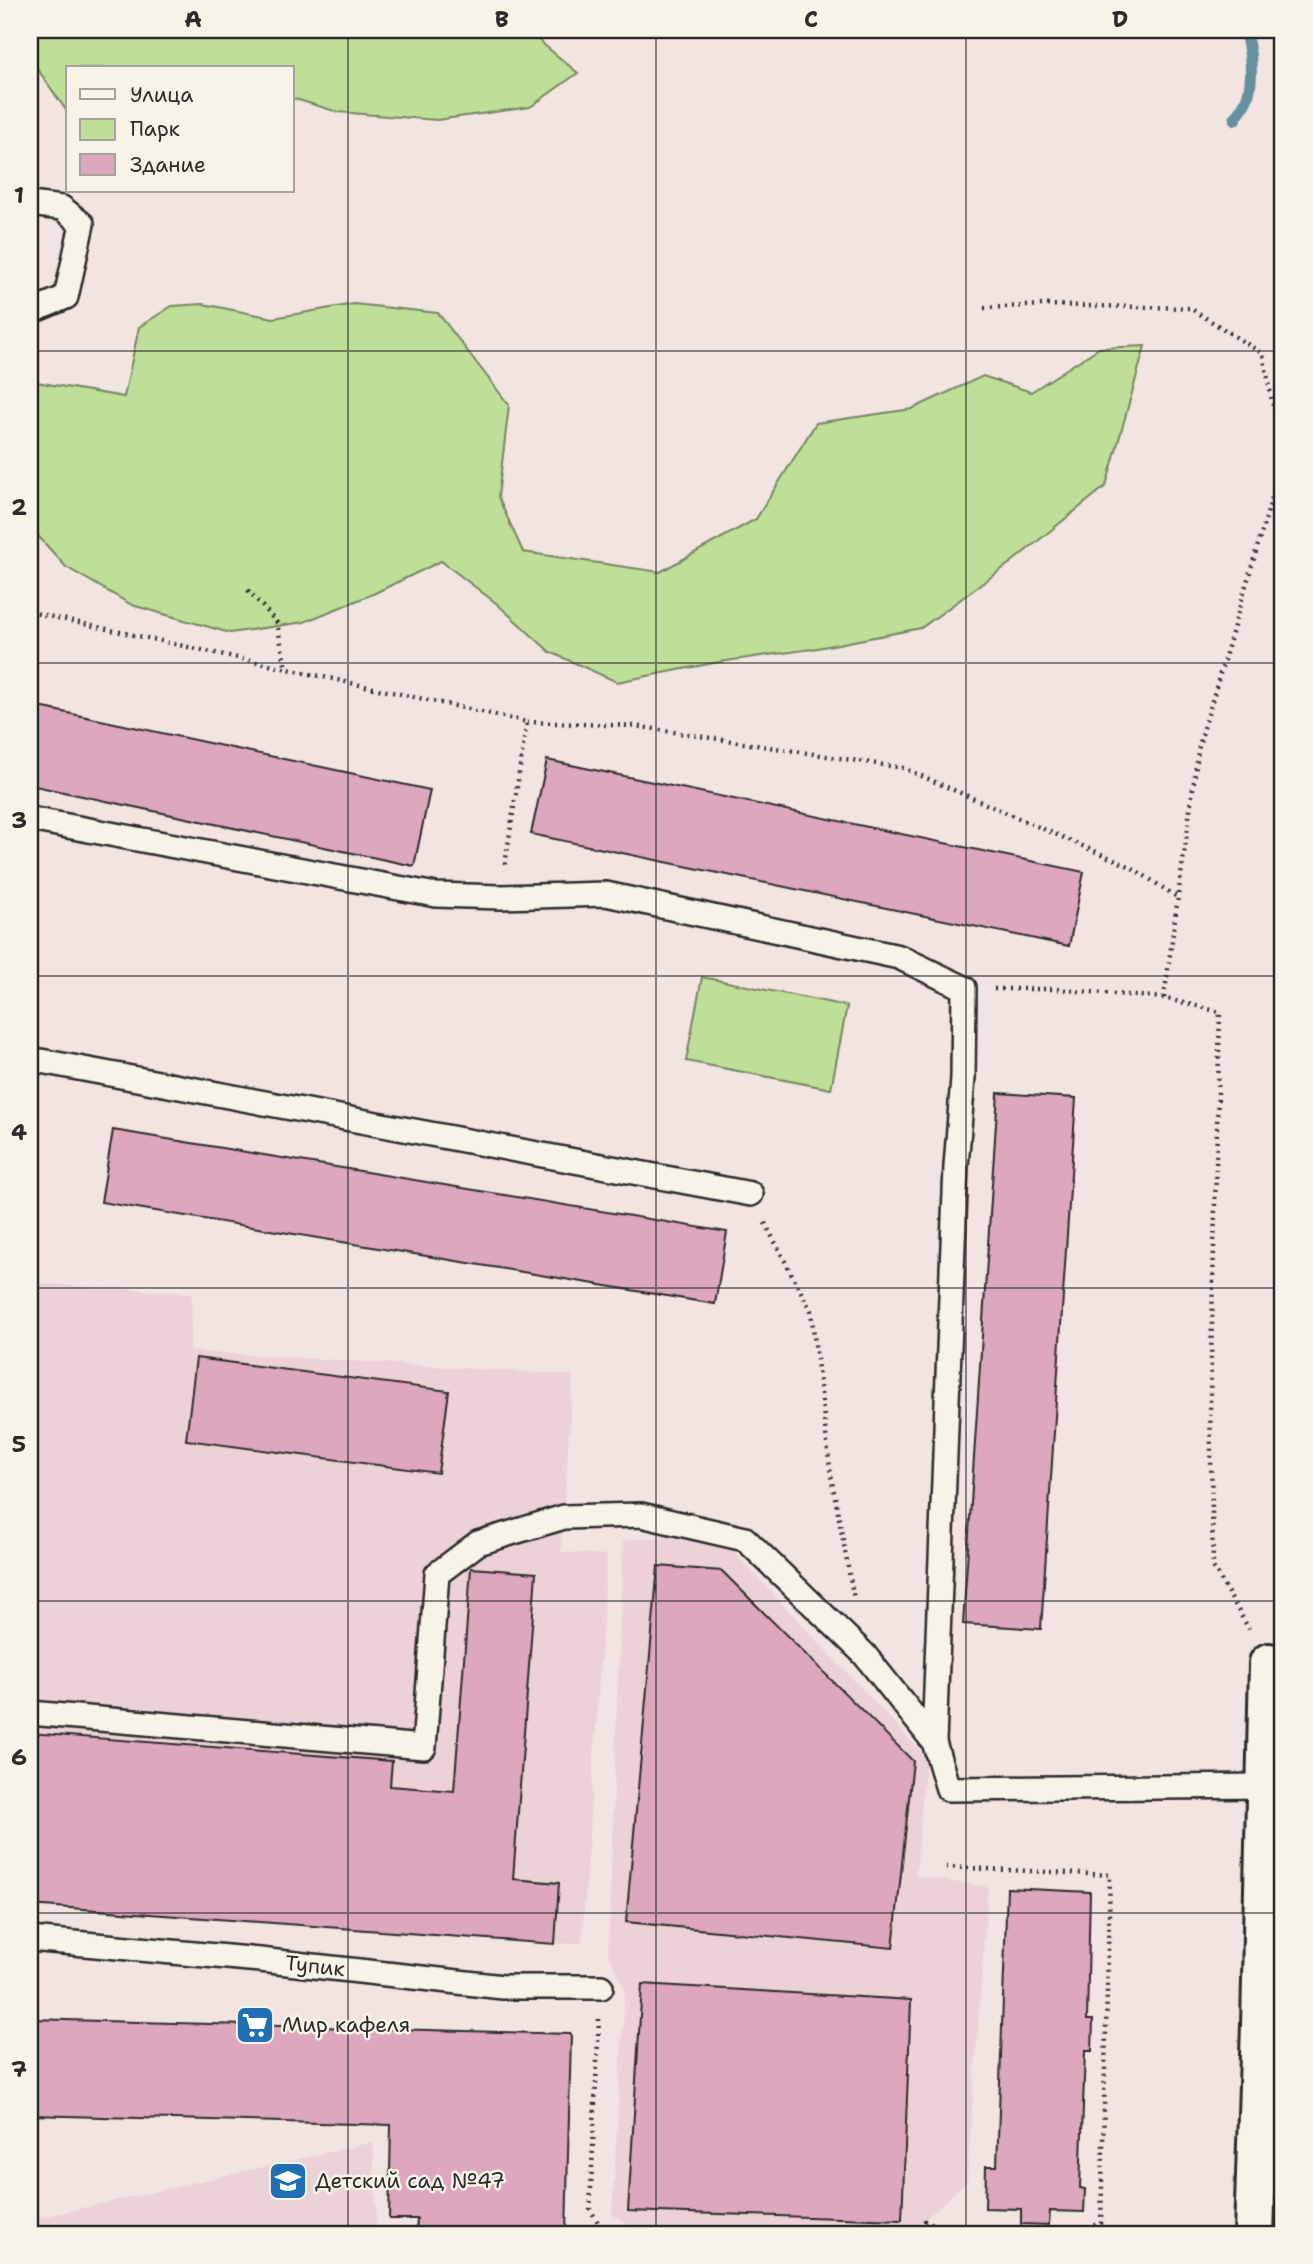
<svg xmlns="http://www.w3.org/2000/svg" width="1313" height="2264" font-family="'Shantell Sans',sans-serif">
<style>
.built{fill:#ecd2d6}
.green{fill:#bfdf98;stroke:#758562;stroke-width:2}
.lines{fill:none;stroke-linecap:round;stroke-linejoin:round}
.stream{stroke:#65909f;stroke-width:12}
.building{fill:#dda7be;stroke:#2b2b2b;stroke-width:2}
.service-casing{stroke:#2b2b2b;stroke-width:28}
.minor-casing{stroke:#2b2b2b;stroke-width:44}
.path{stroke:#2b2b2b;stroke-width:4.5;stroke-dasharray:2 5;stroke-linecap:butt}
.service{stroke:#f7f3e8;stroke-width:23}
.minor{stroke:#f7f3e8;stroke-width:38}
.grid{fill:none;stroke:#2b2b2b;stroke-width:2;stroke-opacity:0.55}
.labels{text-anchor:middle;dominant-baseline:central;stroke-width:5;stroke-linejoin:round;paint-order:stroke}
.street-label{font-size:21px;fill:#2b2b2b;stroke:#f7f3e8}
.poi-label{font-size:21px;fill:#2b2b2b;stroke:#f7f3e8;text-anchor:start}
.neatline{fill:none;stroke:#2b2b2b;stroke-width:2.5}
.grid-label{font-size:23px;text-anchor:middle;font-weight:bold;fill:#2b2b2b}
</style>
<rect width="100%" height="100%" fill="#f2e4e0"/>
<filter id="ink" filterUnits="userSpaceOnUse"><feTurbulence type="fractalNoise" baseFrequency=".0143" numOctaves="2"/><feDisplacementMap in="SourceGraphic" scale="14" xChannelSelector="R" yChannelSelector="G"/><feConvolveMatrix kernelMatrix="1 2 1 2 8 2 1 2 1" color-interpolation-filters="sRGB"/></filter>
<g filter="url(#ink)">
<path class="built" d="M30,1283L192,1293L190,1351L573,1375L561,1552L607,1555L582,1943L555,1944L30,1905Z
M668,1536L733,1551L926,1757L916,1876L988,1887L967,2181L909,2234H644L612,2214L625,1989L608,1954L623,1540Z
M373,2142L377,2227L384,2234H30V2220Z"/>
<path class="green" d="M30,30H526L578,73L530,107L437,120L338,112L292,98V68H68V113L30,58Z
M203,304L273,318L354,304L438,313L509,405L498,497L523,552L660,572L756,519L816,423L912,409L983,376L1031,392L1099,348L1145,346L1106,486L1013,561L921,628L812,649L719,662L617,682L550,652L496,603L441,561L373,594L304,622L230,633L132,605L66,567L30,527V381L124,397L139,327L172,306Z
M702,977L847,1006L831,1089L686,1061Z"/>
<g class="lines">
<path class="stream" d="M1235,119C1239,112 1244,106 1247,99C1254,79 1251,49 1244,30"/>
</g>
<path class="building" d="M30,705L430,790L414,866L30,785Z
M547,760L1084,872L1069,946L531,834Z
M998,1093L1076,1098L1041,1629L963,1624Z
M113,1130L727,1232L715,1304L101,1202Z
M196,1358L449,1391L438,1473L186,1440Z
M658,1566L722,1571L913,1761L893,1948L626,1922Z
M471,1568L536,1573L513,1879L559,1883L555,1944L30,1905V1733L392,1761L390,1786L454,1791Z
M1007,1888L1090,1892L1087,2020H1093L1092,2051H1085L1080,2188L1085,2189L1084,2212L1050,2211L1049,2225L1021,2224V2209L985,2208L986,2166H997Z
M642,1984L911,2000L902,2220L628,2211Z
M30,2019L571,2034L566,2234H416L417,2219H389L391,2125L30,2115Z"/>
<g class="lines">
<g class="service-casing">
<path id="service" d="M30,204L62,208L82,224L66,297L30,312
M30,819L436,895L500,897L606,894L899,957L964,988L963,1078L956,1166L934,1742L948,1789L1265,1786
M30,1059L751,1194
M30,1713L424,1747L437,1574L478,1543L564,1517L641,1515L745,1539L864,1654L934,1742
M30,1939L260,1960L503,1987H601"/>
</g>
<g class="minor-casing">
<path id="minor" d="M1254,2234L1261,2025L1269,1663"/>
</g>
<path class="path" d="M984,308L1044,305L1190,308L1263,354L1283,457
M248,590L277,623L286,669
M30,612L527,722L505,865
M527,722L635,726L903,768L1131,867L1177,897
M994,989H1055L1164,998L1220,1012L1210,1399L1213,1567L1249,1629
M1164,998L1199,745L1283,460
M765,1223L811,1311L831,1476L854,1599
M946,1867L1110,1875L1101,2223L1069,2234
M599,2019L590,2209L605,2234
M917,2234L925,2221L965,2234"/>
<use href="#service" class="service"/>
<use href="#minor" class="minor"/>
</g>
</g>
<path class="grid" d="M348,30V2234M656,30V2234M966,30V2234M30,351H1283M30,663H1283M30,976H1283M30,1288H1283M30,1601H1283M30,1913H1283"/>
<defs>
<g id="supermarket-square" transform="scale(2.0125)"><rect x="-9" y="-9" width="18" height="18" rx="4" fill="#1f6fb2" stroke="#f7f3e8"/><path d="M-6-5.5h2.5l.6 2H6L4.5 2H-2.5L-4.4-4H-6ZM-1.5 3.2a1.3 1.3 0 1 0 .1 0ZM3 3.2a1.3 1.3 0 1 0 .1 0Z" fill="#fff"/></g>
<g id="school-square" transform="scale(2.0125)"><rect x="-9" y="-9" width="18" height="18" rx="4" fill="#1f6fb2" stroke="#f7f3e8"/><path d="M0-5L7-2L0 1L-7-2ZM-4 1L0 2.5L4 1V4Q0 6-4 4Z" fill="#fff"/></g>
</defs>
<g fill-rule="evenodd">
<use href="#supermarket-square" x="255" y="2025"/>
<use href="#school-square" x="288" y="2181"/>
</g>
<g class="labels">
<g class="street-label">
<text transform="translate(315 1966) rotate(6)">Тупик</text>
</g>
<g class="poi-label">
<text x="282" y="2025">Мир кафеля</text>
<text x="315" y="2181">Детский сад №47</text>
</g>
</g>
<rect width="1313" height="2264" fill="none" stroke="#f7f3e8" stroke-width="77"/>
<rect x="66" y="66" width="228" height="126" fill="#f7f3e8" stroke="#a5a39c" stroke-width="2"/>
<rect x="80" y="89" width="35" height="10" fill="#f7f3e8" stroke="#a5a39c" stroke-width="2"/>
<text x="130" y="102" font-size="21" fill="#2b2b2b">Улица</text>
<rect x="80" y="119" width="35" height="21" fill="#bfdf98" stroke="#a5a39c" stroke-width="2"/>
<text x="130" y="136" font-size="21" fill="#2b2b2b">Парк</text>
<rect x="80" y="154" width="35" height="21" fill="#dda7be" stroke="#a5a39c" stroke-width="2"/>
<text x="130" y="172" font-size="21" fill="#2b2b2b">Здание</text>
<rect x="38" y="38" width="1236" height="2188" class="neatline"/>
<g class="grid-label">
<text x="193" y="27">A</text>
<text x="502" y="27">B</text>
<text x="811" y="27">C</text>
<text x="1120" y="27">D</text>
<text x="19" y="203">1</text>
<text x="19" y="515">2</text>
<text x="19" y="828">3</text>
<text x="19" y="1140">4</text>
<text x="19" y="1452">5</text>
<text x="19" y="1765">6</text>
<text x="19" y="2077">7</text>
</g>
</svg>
